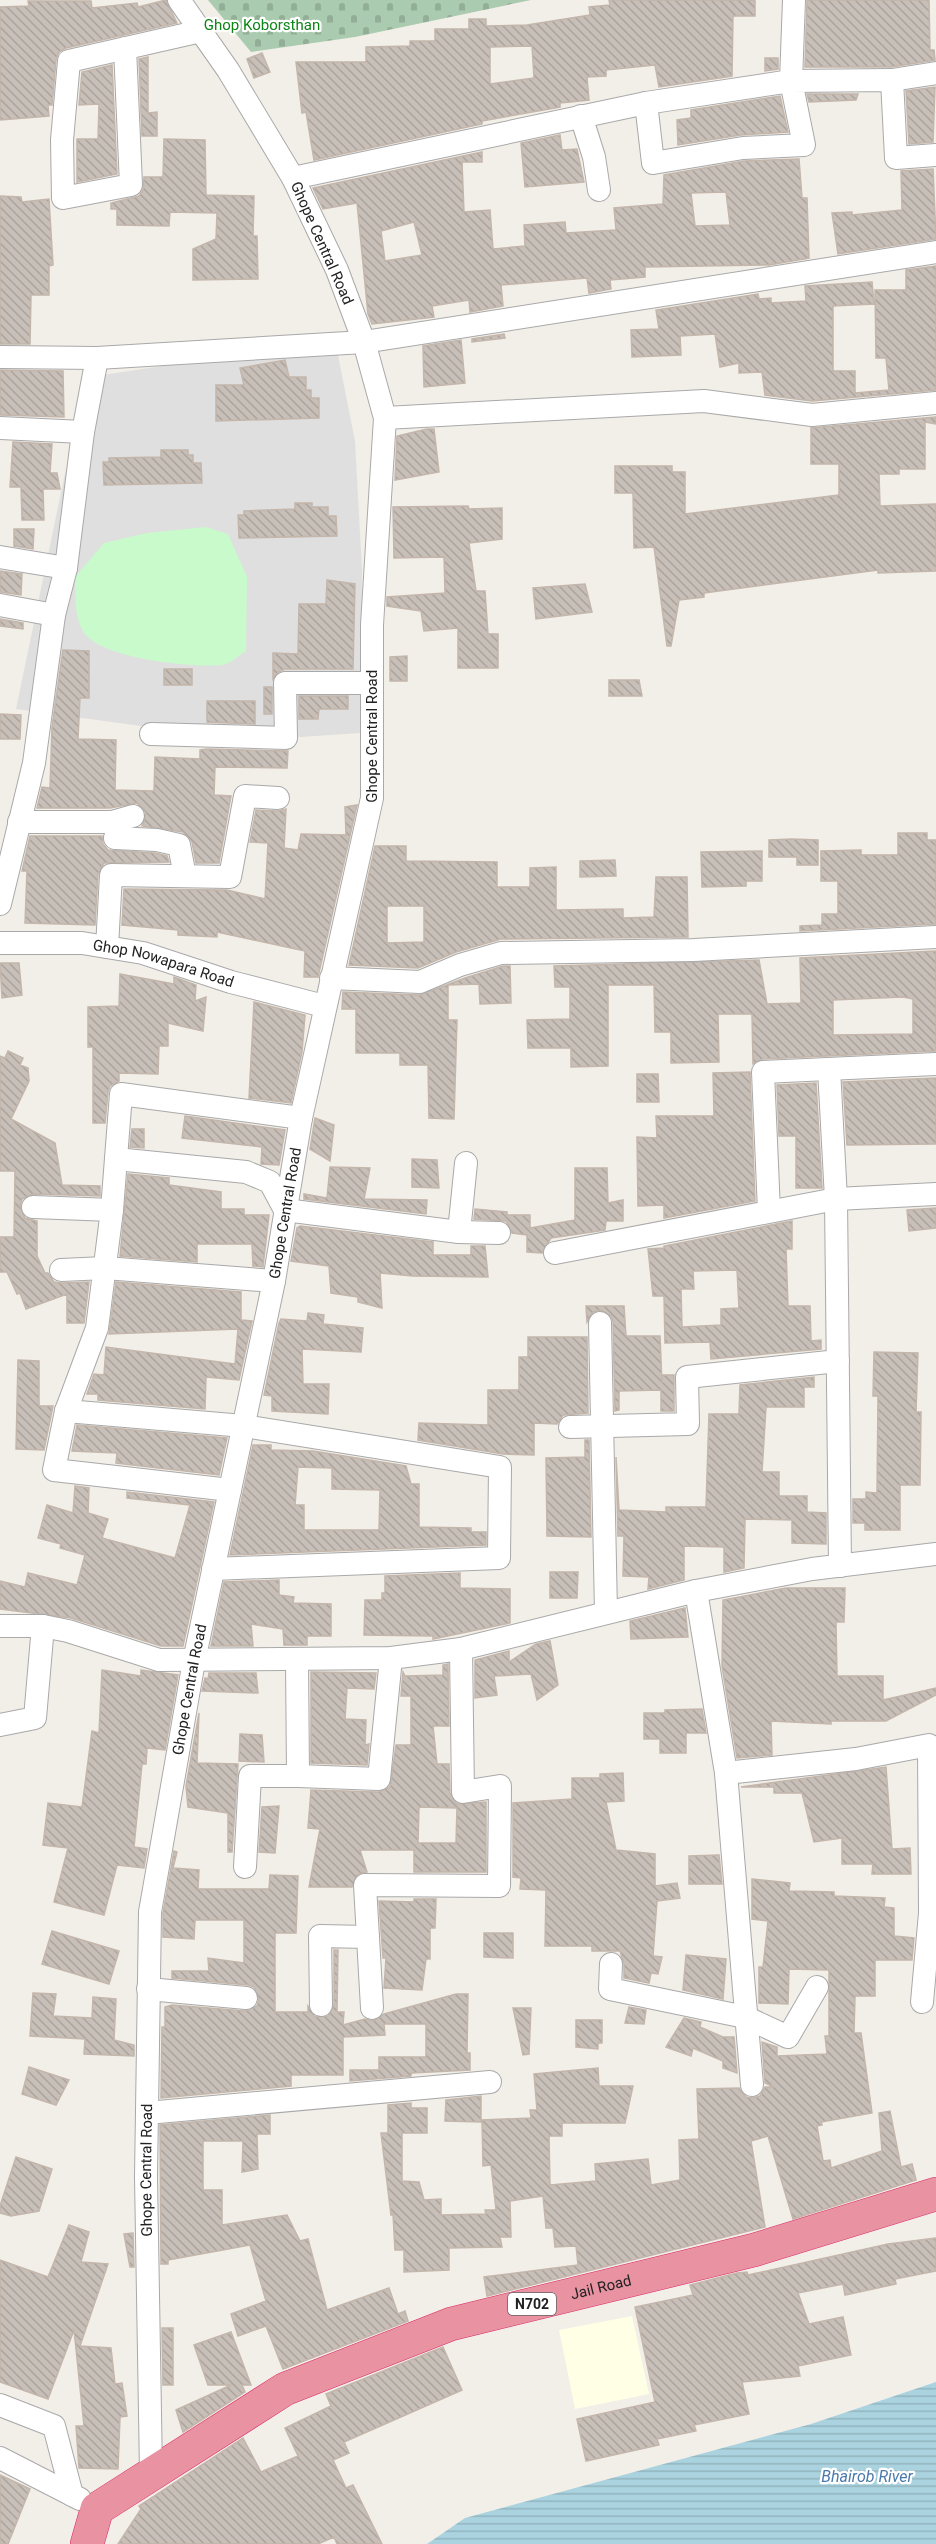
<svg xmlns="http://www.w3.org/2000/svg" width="936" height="2544" font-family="Roboto,sans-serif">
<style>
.residential{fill:#e0dfdf}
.education{fill:#ffffe5}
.cemetery{fill:url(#cemetery-stones)}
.park{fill:#c8facc}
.water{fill:url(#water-rules)}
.building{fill:url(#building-back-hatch);stroke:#c4b6ab;stroke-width:1.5;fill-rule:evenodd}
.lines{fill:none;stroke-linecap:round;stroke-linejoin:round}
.minor-casing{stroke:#a9a9a9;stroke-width:24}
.highway-casing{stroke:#dc2a67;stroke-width:34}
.minor{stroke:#fff;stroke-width:22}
.highway{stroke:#e892a2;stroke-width:33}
.labels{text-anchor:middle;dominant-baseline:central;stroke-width:4.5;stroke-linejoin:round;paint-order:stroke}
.shield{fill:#fff;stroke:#646464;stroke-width:1.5}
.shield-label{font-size:14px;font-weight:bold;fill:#222}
.park-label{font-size:15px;fill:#0c8416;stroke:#fff}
.street-label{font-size:15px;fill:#222;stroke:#fff}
.water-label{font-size:16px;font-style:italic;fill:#4a7aab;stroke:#fff}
</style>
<defs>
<pattern id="cemetery-stones" width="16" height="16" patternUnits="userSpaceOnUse" patternTransform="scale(1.5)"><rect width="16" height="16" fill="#aacbaf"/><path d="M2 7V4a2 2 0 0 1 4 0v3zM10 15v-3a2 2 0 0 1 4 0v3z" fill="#92ae96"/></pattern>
<pattern id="water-rules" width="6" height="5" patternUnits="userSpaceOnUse" patternTransform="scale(1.5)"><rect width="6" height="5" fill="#aad3df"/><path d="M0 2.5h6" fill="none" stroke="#92b5bf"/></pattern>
<pattern id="building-back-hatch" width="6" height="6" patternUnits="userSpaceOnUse" patternTransform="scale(1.5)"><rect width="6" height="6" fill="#c7bfb8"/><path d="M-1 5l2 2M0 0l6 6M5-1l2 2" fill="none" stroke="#aba49e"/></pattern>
</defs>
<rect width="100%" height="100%" fill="#f2efe9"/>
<path class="residential" d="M335,340L355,441L362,570L360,733L286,738L178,731L16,709L64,478L89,377Z"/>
<path class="education" d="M632,2316L649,2394L575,2409L559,2330Z"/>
<path class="cemetery" d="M208,0H531L355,37L251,52Z"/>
<path class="park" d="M206,527L228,534L247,577L246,651C239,655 230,664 222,665C191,668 112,659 89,638C73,624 76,596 75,577L104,543L147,533Z"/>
<path class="water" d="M936,2382V2544H427L465,2518L811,2424Z"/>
<path class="building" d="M166,0L177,23L66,48L59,52L56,60L52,105H48L49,116L0,120V7L29,6L28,1H91L92,8L137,3L138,7Z
M609,0H755V16H733L732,76L659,87L655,65L606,70V76L587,77L589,100L560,103V107L482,121V124L314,160L306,112L302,113L296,62H366V47L410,46V41H435V29H469V19H486V26L527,25L590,15L589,7L610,5ZM532,46L534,78L490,84V47Z
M807,0H929L930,50H934L935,60L891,67H805Z
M262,53L270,72L254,78L247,59Z
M148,57V113L157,112V136H142L139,59Z
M765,58H778V69L765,71Z
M112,65L117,174L77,182V139H98L99,104L79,105L82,72Z
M935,87L933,142L909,144L906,91Z
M807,94H858L856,100L809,102Z
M780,96L788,132L741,135L678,145L677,120L691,118V110Z
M560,135L562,150L577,149L584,182L525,187L521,143Z
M164,139L205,140L206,195L254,196L253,236H257L258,279L193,280V249L216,239L217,213L170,212L169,226L117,225V209H111V203L139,196L143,190L144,177H163Z
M482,152V162H462L464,212L490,210L493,249L525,246L524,225L565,222L566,233L616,230L614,208L663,204L664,175L744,161L799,159L802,198H807L809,258L769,265L645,267V277L610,280L611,289L589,293L587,278L501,285L503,306L470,312L469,300L432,306L434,317L372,324L368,314L357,203L323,209L313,188ZM726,192L730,225L695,226L691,193ZM414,222L422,255L385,261L381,231Z
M933,169L936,239L838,254L832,213L852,212V215L902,210L901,171Z
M0,196L21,197L22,202L49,199L53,265L49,266V295H31L30,344H0Z
M936,266V390L812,401L765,395L762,372L739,373V363L720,367L715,334L680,336L681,355L632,357L631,330L659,329L656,310L758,294L759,299L771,298V303L806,301L805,286L872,282L874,304L833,306V371H855V393L889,390L886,358H876L875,290H906V270Z
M504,334L505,338L472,342V339Z
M461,340L465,383L424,387L423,346Z
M285,360L289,377H306V390H311V398H319V418L216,421V385H244L240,368Z
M0,370L63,371L64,417L0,415Z
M936,417V424L925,422V469H899V474H879L880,506L936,504V571L878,573V570L704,593V597L679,600L671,646H667L654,547L634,548L633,493H615V466H672V472H685V514L839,495V464H811V428Z
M427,429H434L439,472L395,480L397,436Z
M13,442L52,444L50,473H57L60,489H43L44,520H22L21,487H10Z
M161,450H188V455H193V463H201L202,483L104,485L103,462H109V458L161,457Z
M295,503H312V507H328V516H336L337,536L239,538L238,515H244V511L295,509Z
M468,506L469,509L502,508V539L469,543L476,591H485L488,634H498V668H458V628L424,631L421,611L387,606V597L445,593L444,557L394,558L393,507Z
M14,529H34L33,549L14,546Z
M0,571L22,574L21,595L0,592Z
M327,580L355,584L353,669H285L278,672L273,679V653L298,654L299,604H326Z
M585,584L592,612L536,619L533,588Z
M0,619L23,623V629L0,626Z
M63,650L89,651V698H80L78,739L116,740L115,790L154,791L155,757L200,759V750L207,749L288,751L287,768L215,767L214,795L231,796L219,863H196L192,842L183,832L142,826L146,813L137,803L110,808H37L42,787L50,788L52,727Z
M407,656V681H390V657Z
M164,669H192V685H164Z
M609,680H639L642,696H609Z
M264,687H272V714H264Z
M299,696H348V709H319L318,719H299Z
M207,701H255V724L207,722Z
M0,714L21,715L20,739H0Z
M357,805L318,977H304L305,951L217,932V937L178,935V930L122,925L124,889L227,890L265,899L268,843L250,842L256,810L278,811L286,809L284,848L298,850L301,834L346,835L345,807Z
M898,833H927V840H936V924L800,931V926L822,925V914H838V881H821V851L861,850V855H898Z
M30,836H102L103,844L108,850L155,853L167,856L169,862L104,863L98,874L95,925L25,923L27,871H22Z
M792,839L818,840V865H797V857H769V840Z
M375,846H406V861L497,862V887H530V868L556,867V910L623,909V918L654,917L656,877H687L688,937L501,939L456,952L418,968L349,965ZM387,906H424V942L387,943Z
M762,851V881H746V886L702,887L701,852Z
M615,860L616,876L580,877V861Z
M936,951V1051L762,1059L753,1064L752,1014H718L719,1062L671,1063V1032H655L654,985H608V1066L571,1067V1048H528L527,1020L570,1019V987H555L554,966L759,960L767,1004L801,1003L800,958ZM903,997L913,999V1034L833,1035V1000Z
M0,963H19L22,995L2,998Z
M503,966H510L511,1003L480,1004L479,984L448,985V1020H457L454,1119L429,1118L428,1065H400V1053H356V1009H342L343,992L420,995L465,978Z
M120,974L174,984V977L196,985L195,1001L206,997L203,1031L168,1023V1046H159L158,1074L119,1073V1081L110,1086L108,1092L105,1123H93V1047H88V1007L119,1006Z
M254,1002L305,1015L302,1052L291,1103L249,1098Z
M8,1051L23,1058L20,1065L28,1068L29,1081L11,1119L55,1143L62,1185L100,1186V1196L33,1194L22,1199L20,1206L25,1218L37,1221V1256L45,1273H48L54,1282L61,1283L89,1282L84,1323H67V1294L26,1309L20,1293L17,1294L7,1272H0V1237H14L15,1171H0V1056L5,1058Z
M750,1072L755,1201L664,1218V1205L638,1206L637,1137L657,1138L656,1116H714L713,1073Z
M637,1074H658L659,1102H637Z
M936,1078V1144L847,1145L843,1082Z
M816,1083L822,1188H796V1136H779L777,1085Z
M185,1116L285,1130L279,1165L261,1164L262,1147L182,1138Z
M315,1118L334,1125L330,1161L310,1149Z
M132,1129H144V1148L130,1147Z
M412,1159L437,1160L439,1188L412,1187Z
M330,1167L370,1168L364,1199L427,1200L426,1214L304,1199V1194L327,1198Z
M575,1168H607L608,1203L623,1200V1221H606L605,1230L551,1238L542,1253L527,1252V1235L512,1233L506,1221L474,1219L475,1209L507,1212V1215H530V1228L575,1220Z
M128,1174L169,1178V1185L221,1192V1209H244V1215H269L263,1267L253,1266L252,1244H197V1262L120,1256Z
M936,1208V1228L909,1231L907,1210Z
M792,1221V1249H786L788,1306H810L811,1341L821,1340V1349L711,1359L710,1342L665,1343L664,1296H653L648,1249L664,1248V1246ZM737,1270L739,1308L721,1309V1325L682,1327L681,1289H694L693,1271Z
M300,1226L433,1242V1255H471V1246H485L488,1277L413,1276L380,1273L382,1308L358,1302V1297L331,1293L329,1266L291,1261L297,1228Z
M116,1282L241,1292V1320L252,1321L239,1380L206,1377L205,1409L98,1400V1394H87L94,1374L104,1375L106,1347L235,1364L238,1329L109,1334Z
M586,1306H624L626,1336H660L662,1384V1375H674V1411H661V1390L619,1391V1410L615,1411L613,1322L611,1316L600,1310L593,1312L587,1322Z
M308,1313L324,1315L323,1324L363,1328L361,1352L302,1349L303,1384H329L328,1414L272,1411V1396L264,1395L279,1323L281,1319L307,1321Z
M528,1337H587L588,1413L563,1415L557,1424L534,1423V1455L503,1454L418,1440L419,1423L488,1425V1390H519V1357H528Z
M874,1352L918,1353L916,1412H921L920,1485H900V1530H865V1523H853V1499H866V1492L877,1493L878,1396H873Z
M18,1360L39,1361V1406H53L44,1450L16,1449Z
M814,1377V1387H804V1407H766L762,1472H779V1496H807V1512L826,1513V1544L792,1543V1520L745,1519L744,1568L724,1572V1547L684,1546V1580L648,1589L649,1577L623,1576L624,1536H618L616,1457L619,1510L666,1512V1507H706L709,1414H739L740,1385Z
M77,1425L227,1438L219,1475L116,1463L117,1453L72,1451Z
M585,1440H589L591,1537L547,1536L546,1458L585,1457Z
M253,1445H271V1450L313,1451L406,1466L411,1484H419V1527L471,1528V1532H486V1545L230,1555ZM298,1467L332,1468V1489L380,1490L379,1530H304V1505H295Z
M75,1486L89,1488L88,1513L108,1519L102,1538L175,1558L190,1505L127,1498V1492L214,1502L183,1646H161L71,1618L0,1609V1581L25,1587L28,1573L77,1585L85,1555L60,1548L61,1544L38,1538L47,1505L73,1513Z
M550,1572H578L577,1598H550Z
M460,1573V1588L510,1589V1623L433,1639V1636L364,1635L365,1600H382V1593H385V1576Z
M279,1580V1595L294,1597L293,1603L331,1604V1636H307V1645H284L283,1629L251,1624L253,1646H211L224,1582Z
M786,1588H845L844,1622H836L837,1676H883V1700L936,1688V1695L886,1721H831V1724L771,1721L772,1755L737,1758L722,1666L723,1600Z
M685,1608L688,1637L631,1639L630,1621Z
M550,1641L558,1685L537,1700L531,1674L494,1676L497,1695L475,1698V1660L509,1651V1662L536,1644Z
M448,1664L449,1726H433L437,1764H449L450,1793L457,1804L486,1802V1872H414V1850H360L367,1872L358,1874L352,1887H309L320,1829L308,1828L311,1790L378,1792L390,1787L396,1745H411V1696H401L403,1672L405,1676L443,1675V1665ZM419,1807L457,1808L456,1843H418Z
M102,1670L141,1676V1670L178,1675L165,1750L147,1748L146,1764H142L134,1847L147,1849L144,1868L117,1865L104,1915L54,1902L68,1848L43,1845L48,1803L82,1807L92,1731L99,1733Z
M311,1672L376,1673L374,1689L347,1688L345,1719L366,1720L365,1745L369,1744L367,1765L311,1763Z
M209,1673H256L258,1693L202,1691L205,1678L208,1679Z
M702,1709L706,1733H686V1753H660V1739H644V1713H665V1710Z
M199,1713L197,1763L238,1764L232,1852H228V1813L188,1807L186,1786Z
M240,1734L262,1735L264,1762L239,1761Z
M886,1767L892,1849L910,1848L911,1874H872L873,1864H842V1838L814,1842L802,1793H774V1787H741Z
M623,1773L624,1801L606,1802L616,1850L655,1854V1886L677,1883L680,1898L657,1901L653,1956L662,1957L658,1974L651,1973L649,1983L624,1978V1964L620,1951H592V1946H545L546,1890L520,1889L521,1878L513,1877V1803L572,1799V1778H600V1774Z
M279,1806L275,1853L259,1852L262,1807Z
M174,1851L177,1852L173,1868L199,1870L198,1889H269L270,1875L298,1876L296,1933H275V2012H308V2006L315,2017L328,2016L334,2005V1950H338L337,2012H344L343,2025L365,2019L373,2021L384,2014L456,1994H468L467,2053H470V2070L411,2073V2076L350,2081V2070H379V2057H426V2024H384L385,2035L343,2037V2075H291V2086L161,2098L162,2027H165V2007L172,2005L245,2011L257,2006L259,1999L254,1987L248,1985L172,1978V1971H209L208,1958L244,1963V1920H195L194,1939L163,1937V1913Z
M719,1855L722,1884H689V1856Z
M752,1879L790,1883L789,1891L834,1892V1896L885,1898L884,1907L894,1908V1936L914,1938L912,1960H875V1996H855L854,2033H861L872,2113L821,2122L822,2125L817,2126L823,2161L830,2160L831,2168L882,2151L879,2113L890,2111L901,2167L912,2164L916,2180L793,2219L768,2136L751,2141L765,2227L487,2296L484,2277L578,2265L576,2246L555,2247L553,2228H546L543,2196L510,2201L511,2237H500L502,2247L449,2248V2270L404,2272V2250H395L393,2214L391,2215L381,2133H388V2105L411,2103V2108H427V2133H402V2181L419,2182L424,2200L441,2199V2215L486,2214L485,2210H496L491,2165L483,2166L482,2120L531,2118L530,2110H537L534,2074L598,2068L599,2086H633L625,2123H562V2136H549L550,2185L596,2181L595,2164L648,2159L651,2185L680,2180L679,2140L699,2139L697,2089L739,2088L746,2097L753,2098L760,2096L765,2087H774L765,2083L762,2042L777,2047V2056L827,2054L825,2036H829V1970L789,1969L788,2004L759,2003V1967H763L768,1921L752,1919Z
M414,1899H436L435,1928H430V1959H426L422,1990L384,1988L386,1958H383L379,1901L414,1902Z
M52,1931L119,1951L109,1984L42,1964Z
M484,1933H513V1958L484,1957Z
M686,1955L726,1959L723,1999L683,1990Z
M33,1993L56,1994L53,2016L92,2018L93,1997L116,1999L114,2040L134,2045V2056L84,2054L85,2039L30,2036Z
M629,2007L646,2010L644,2024L625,2023Z
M513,2008H531L529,2054L523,2055Z
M684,2018L701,2022L700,2027L723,2037H734L737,2073L723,2068V2061L693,2048L691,2056L666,2047Z
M576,2020H602V2043H598V2049L576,2047Z
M29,2067L69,2080L56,2105L22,2094Z
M481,2096V2122L445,2121L446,2100Z
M270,2115V2134H257L258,2169L242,2172L243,2141H203V2190H222V2225L287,2215L300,2241L308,2239L327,2310L389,2288L398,2314L405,2311L408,2321L283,2369L266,2326L238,2336L231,2314L266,2301L250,2245L168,2260V2264H161L160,2125Z
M16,2157L52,2169L39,2211L11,2216L0,2213V2206Z
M69,2225L89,2232L81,2262L108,2264L80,2346L111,2348L115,2384L122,2383L127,2416L120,2417L118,2469L79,2468L76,2426H84L74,2330L48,2399L0,2382V2260L48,2277Z
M133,2233L134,2267H130L124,2234Z
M936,2238V2271L895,2279L896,2284L845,2295L843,2284L798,2293L809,2324L843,2317L851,2355L798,2366L800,2376L742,2382L749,2414L694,2425L696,2431L657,2439L659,2445L586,2461L577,2419L655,2402L635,2307L693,2295L690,2285L737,2273L747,2272L748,2275L888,2244Z
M162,2328H173V2385H163Z
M231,2332L251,2385H242L245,2392L183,2432L176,2410L231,2385H208L194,2345Z
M443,2347L462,2390L344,2442L349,2453L333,2460L346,2488L353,2485L382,2544H337L334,2537L318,2544H118L141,2509L139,2506L243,2438L261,2472L298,2456L285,2428L331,2406L326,2394Z
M0,2475L30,2489L8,2544H0Z"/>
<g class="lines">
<g class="minor-casing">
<g id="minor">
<path d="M125,48L131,185L63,198L62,140L69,61L201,31"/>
<path d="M892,80L936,73"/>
<path d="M646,103L653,163L743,148L804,145L791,81L892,80L896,158L936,155"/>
<path d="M581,116L594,157L599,190"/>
<path d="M293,178L646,103L791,81L794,0"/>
<path d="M0,357L97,358L364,342L936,252"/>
<path d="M385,418L704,401L812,415L936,403"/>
<path d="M0,428L83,432"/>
<path d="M0,557L66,568"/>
<path d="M0,605L54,615"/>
<path d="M151,734L286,738L285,683H366"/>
<path d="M19,822H112L133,816"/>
<path d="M115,838L157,840L179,845L185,876"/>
<path d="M0,904L34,763L54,615L66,568L83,432L97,358"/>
<path id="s1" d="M0,943H82L143,953L231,982L324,1006"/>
<path d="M107,947L111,875L230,877L245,796L278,798"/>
<path d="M331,978L420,982L460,965L501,953L694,950L936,937"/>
<path d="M829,1069L836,1199L840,1566"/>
<path d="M116,1159L246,1172L270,1182L285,1210L459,1232L499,1233"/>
<path d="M33,1207L112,1210"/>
<path d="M769,1211L763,1072L936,1064"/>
<path d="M459,1232L466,1163"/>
<path d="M555,1253L836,1199L936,1194"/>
<path d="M61,1270L105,1268L274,1281"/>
<path d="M600,1323L606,1612"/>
<path d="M66,1411L244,1426L500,1467L499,1558L213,1569"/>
<path d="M570,1427L688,1424L687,1377L838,1361"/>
<path d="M230,1490L54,1470L66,1411L97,1328L112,1210L121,1094L301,1118"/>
<path d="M696,1591L726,1773L752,2085"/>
<path d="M0,1626H43L68,1631L159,1660L391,1658L461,1649L696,1591L812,1569L936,1554"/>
<path d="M0,1725L35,1718L43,1626"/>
<path d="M726,1773L856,1759L929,1745L930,1913L922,2002"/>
<path d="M298,1776L379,1779L391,1658"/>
<path d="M245,1867L250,1776H298L297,1660"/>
<path d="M611,1964L610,1989L745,2017L788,2037L817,1987"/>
<path d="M148,1989L246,1998"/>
<path d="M321,2005L320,1936L368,1937"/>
<path d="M372,2008L365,1885L499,1886L500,1786L463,1792L461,1649"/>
<path d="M147,2113L490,2082"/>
<path d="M0,2405L54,2426L72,2495"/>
<path d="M0,2458L80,2499"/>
<path id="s2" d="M151,2472L146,2177L150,1912L194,1661L274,1281L301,1118L372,798V625L385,418L364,342L337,270L293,178L228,70L179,0"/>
</g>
</g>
<g class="highway-casing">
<g id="highway">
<path id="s3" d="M87,2544L97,2509L285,2389L451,2324L754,2250L936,2194"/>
</g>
</g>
<use href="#minor" class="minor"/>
<use href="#highway" class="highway"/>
</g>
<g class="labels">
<rect class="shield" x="508" y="2293" width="48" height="22" rx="4.5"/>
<g class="shield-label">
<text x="532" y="2304">N702</text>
</g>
<g class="park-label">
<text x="262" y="25">Ghop Koborsthan</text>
</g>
<g class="street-label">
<text transform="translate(322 243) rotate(66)">Ghope Central Road</text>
<text stroke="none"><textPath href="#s2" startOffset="1758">Ghope Central Road</textPath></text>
<text stroke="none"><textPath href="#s1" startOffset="166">Ghop Nowapara Road</textPath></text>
<text stroke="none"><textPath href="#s2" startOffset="1272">Ghope Central Road</textPath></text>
<text stroke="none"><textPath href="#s2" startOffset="786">Ghope Central Road</textPath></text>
<text stroke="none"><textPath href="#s2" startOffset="302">Ghope Central Road</textPath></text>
<text stroke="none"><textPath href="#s3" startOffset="592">Jail Road</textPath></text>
</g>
<g class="water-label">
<text x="867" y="2476">Bhairob River</text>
</g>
</g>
</svg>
